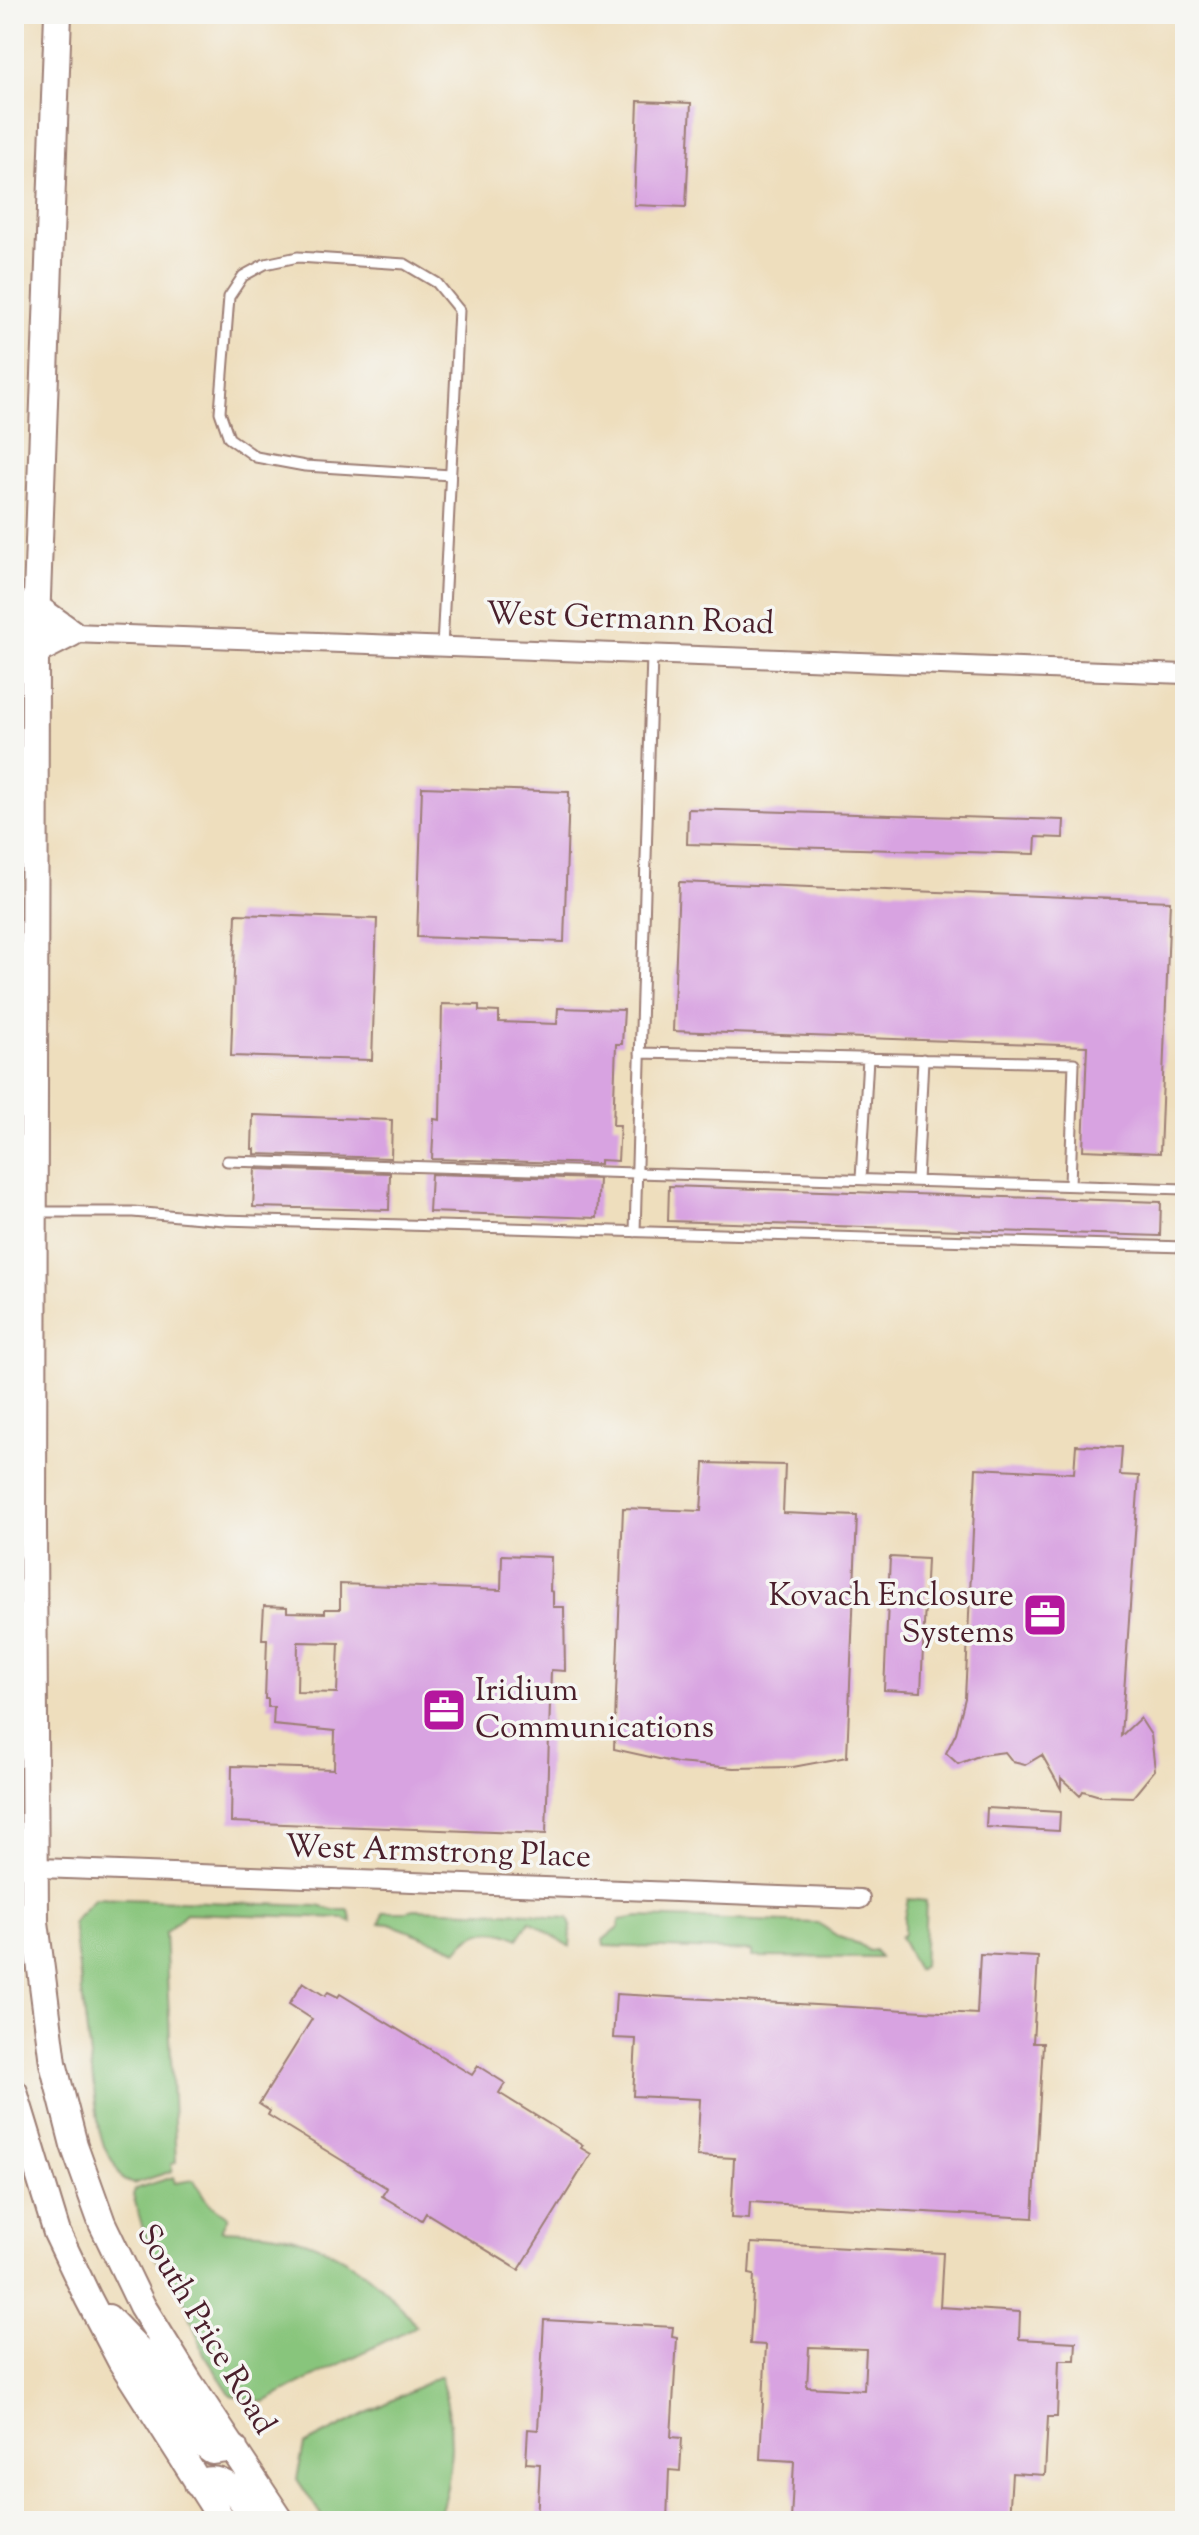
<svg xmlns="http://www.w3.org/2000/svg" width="1199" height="2535" font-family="'Sorts Mill Goudy',serif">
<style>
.green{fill:#88c57b;stroke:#697253;stroke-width:2}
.building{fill:#d8a3e1;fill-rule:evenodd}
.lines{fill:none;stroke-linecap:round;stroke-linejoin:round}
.lane-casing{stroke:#9c7e74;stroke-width:13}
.street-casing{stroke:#9c7e74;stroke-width:22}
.secondary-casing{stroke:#9c7e74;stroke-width:30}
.lane{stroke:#fff;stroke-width:9}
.street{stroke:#fff;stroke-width:18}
.secondary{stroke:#fff;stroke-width:26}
.labels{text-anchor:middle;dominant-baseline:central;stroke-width:7;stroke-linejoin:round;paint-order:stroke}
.street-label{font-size:32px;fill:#4a1f2b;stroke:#f6f6f2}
.poi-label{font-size:32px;fill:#4a1f2b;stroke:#f6f6f2;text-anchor:end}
</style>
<rect width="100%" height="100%" fill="#f6f6f2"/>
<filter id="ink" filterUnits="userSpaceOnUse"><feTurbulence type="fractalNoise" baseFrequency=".0125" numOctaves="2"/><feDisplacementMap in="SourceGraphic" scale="16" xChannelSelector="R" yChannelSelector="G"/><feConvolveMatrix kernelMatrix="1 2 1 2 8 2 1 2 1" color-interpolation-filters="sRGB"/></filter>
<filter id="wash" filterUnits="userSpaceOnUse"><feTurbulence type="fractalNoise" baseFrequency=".006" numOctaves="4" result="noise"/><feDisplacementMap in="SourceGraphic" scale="32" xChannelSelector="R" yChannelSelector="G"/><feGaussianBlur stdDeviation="1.8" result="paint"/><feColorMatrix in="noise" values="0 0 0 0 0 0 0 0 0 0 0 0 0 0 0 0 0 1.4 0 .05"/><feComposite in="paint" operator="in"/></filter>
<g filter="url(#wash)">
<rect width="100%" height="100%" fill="#eedebd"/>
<path class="green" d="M95,1898L318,1906L333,1910H349L352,1923L343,1918L186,1913L165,1933L176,2163L171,2164L172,2171L133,2184L123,2180L104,2146L99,2129L73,1922Z
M908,1899L926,1901L923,1966L917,1970L900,1937L904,1934V1918Z
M414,1909L533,1913L549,1917L568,1918L571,1926L570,1947L530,1921L518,1939C496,1926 474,1929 458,1950L390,1924L380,1923L383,1912H404Z
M639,1917L818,1923L839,1937L859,1944L869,1951L874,1950L879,1958L752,1957V1951L604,1946L603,1940L619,1927V1920Z
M173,2177L175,2183L194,2180L208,2203L228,2217L221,2230C238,2231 255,2231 271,2233C331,2242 382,2278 416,2326L264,2402L231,2395L204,2354L185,2302L158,2262L146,2239L133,2195L135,2189Z
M440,2376C455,2422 455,2476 437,2521H325L297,2479L304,2445Z"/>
<g id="blocks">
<path class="building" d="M638,101L691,103L686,207L634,205Z
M422,787L569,792L564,942L417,937Z
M688,809L1064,820L1063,838L1036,837L1035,854L687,844Z
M679,882L1170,901L1160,1153L1083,1150L1087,1046L673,1031Z
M236,914L377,919L372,1060L231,1056Z
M442,1004L479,1005V1011L499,1012V1022L557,1024L558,1008L624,1010L622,1044H616L613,1125H620L618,1161L600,1160V1164L432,1159L434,1119L440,1120Z
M253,1115L392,1120L391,1158L255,1154V1149H252Z
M255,1169L390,1173L389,1210L253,1207Z
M431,1174L599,1179L597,1218L429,1212Z
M669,1186L1161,1202L1160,1236L668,1221Z
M1076,1445L1122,1447L1120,1475L1139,1476L1121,1736L1140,1718L1151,1735L1155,1770L1133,1797L1100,1796L1083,1791L1080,1796L1061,1778V1789L1042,1755L1025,1765L1013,1762L1005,1752L981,1755L958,1764L946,1753L956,1733L965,1698L976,1468L1074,1473Z
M704,1463L785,1465L783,1513L857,1516L847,1757L793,1767L734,1768L677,1763L614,1749L623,1508L701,1511Z
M502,1555L551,1557L550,1591L553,1592V1607H564L565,1671L551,1670L546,1834L231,1822L232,1766L334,1769L335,1731L273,1725L274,1707H268V1699H265L267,1639H262L264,1606L287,1607V1612L325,1613V1609H340V1584L501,1590ZM298,1642L339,1643L337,1693L297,1692Z
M890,1557L927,1559L921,1692L884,1690Z
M987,1808L1060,1812L1059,1831L986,1827Z
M980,1954L1038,1957L1033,2043H1043L1033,2218L750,2202L749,2219L731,2218L734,2158L697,2156L700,2099L633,2096L636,2039L613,2038L616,1994L977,2014Z
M303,1982L325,1996L328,1992L338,1997L340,1994L472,2075L478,2066L505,2083L499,2093L583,2145L581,2148L591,2154L519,2270L426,2213L422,2220L382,2196L387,2188L268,2115L270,2111L259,2104L312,2019L289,2004Z
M751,2243L943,2253L940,2307L1020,2312L1019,2339L1076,2342L1075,2360H1059L1057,2417H1048L1045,2475L1012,2473L1009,2521H791L794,2461L760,2459L766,2345L750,2344L754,2275L749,2274ZM809,2347L866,2349L864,2390L807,2387Z
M544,2320L673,2327L672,2337L677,2338L671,2437L682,2438L680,2471L669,2470L667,2521H537L540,2464L526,2463L528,2429L538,2430Z"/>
</g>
</g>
<g filter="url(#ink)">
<use href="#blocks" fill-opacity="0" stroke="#9c7e74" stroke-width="2"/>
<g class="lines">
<g class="lane-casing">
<path id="lane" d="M442,647L459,310L437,283L405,264L298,257L265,264L243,276L229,297L220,412L229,438L256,457L305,466L451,475
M640,1053L1074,1063L1070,1185
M227,1161L1185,1189
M861,1179L868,1058
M917,1181L923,1059
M14,1212H133L224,1220L1185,1247
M635,1232L652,655"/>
</g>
<g class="street-casing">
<path id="street" d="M72,633L1185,674
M14,1867L860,1899"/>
</g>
<g class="secondary-casing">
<path id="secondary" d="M58,14L35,652L33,1522L35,1922L53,2063L74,2145L102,2223L142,2306L189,2382L281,2521
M14,606L37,608L72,633L35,652H14
M14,2092L57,2233L88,2298L121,2361L223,2521
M108,2318L141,2352L205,2446L212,2451L234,2448
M198,2484C226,2470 242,2501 256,2521"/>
</g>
<use href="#lane" class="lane"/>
<use href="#street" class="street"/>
<use href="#secondary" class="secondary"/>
</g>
</g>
<defs>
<g id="office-square" transform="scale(2.3)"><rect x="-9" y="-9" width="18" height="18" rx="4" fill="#b5179e" stroke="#f6f6f2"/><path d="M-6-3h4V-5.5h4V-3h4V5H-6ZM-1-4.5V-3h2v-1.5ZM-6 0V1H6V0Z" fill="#fff"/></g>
</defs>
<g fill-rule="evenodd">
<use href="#office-square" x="1045" y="1615"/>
<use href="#office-square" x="444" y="1710"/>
</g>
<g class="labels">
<g class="street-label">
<text transform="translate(630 620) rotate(2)">West Germann Road</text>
<text transform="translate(438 1853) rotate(2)">West Armstrong Place</text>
<text transform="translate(205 2330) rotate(59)">South Price Road</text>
</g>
<g class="poi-label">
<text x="1014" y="1597">Kovach Enclosure<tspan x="1014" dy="37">Systems</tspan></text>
<text x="475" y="1692" text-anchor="start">Iridium<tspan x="475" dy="37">Communications</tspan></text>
</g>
</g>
<rect width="1199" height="2535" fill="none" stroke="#f6f6f2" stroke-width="48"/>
</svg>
